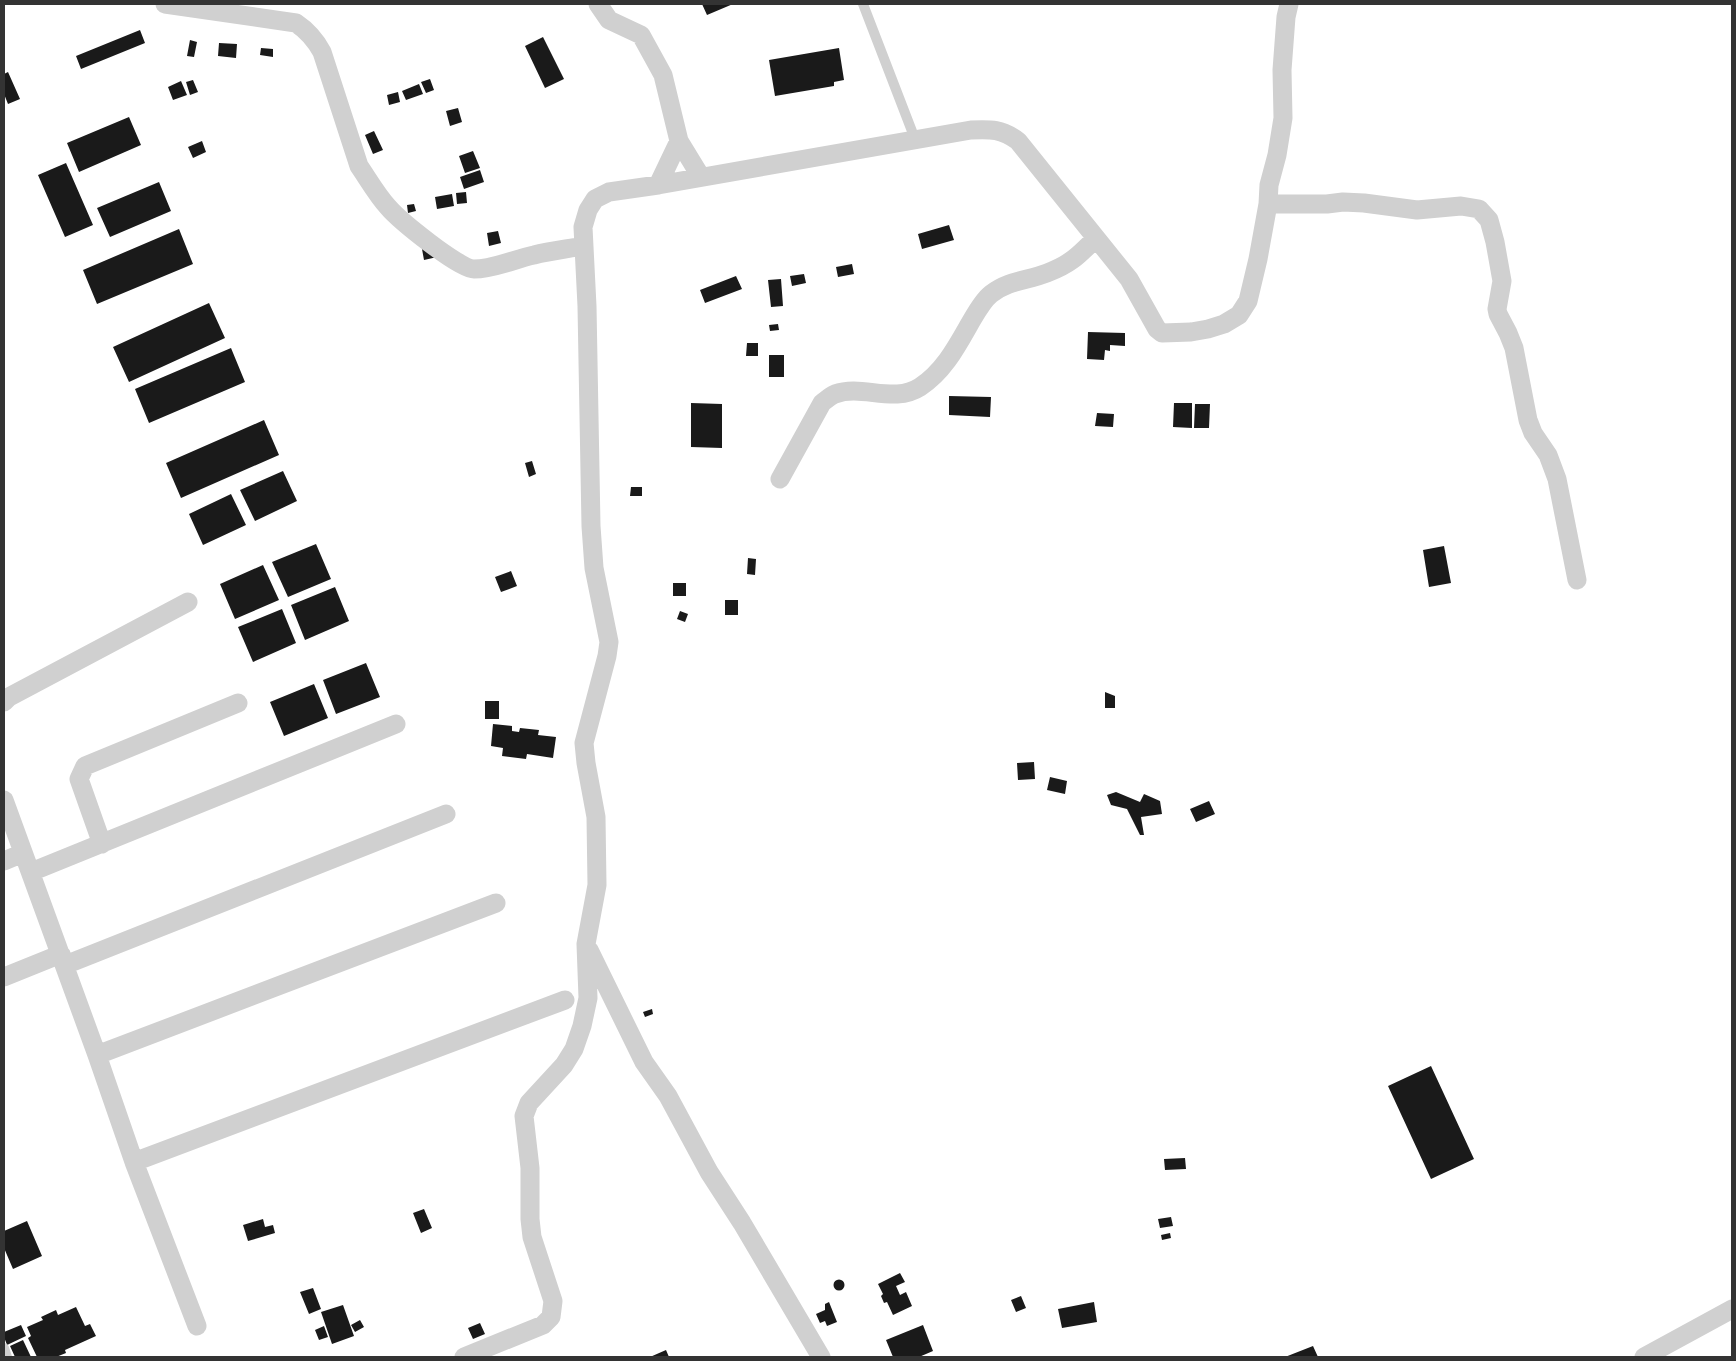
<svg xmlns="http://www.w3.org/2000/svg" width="1736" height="1361" font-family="Lato,sans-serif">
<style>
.building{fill:#1a1a1a}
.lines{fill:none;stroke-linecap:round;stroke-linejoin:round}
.service{stroke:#d0d0d0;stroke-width:10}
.minor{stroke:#d0d0d0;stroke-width:19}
</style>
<rect width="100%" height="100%" fill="#fff"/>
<path class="building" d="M702,4H733L707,15Z
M140,30L145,43L81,69L76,56Z
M543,37L564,79L545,88L525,46Z
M190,40L197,42L194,57L187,56Z
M219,43L237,44L236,58L218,56Z
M261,48L273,49V57L260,55Z
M839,48L844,80L834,82V86L775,96L769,60Z
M8,72L20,99L8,104L4,94V74Z
M430,79L434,90L426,93L421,82Z
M193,80L198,92L190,95L186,82Z
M181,81L187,95L173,100L168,87Z
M419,84L423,94L406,100L402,91Z
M398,92L400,102L389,105L387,95Z
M458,108L462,122L450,126L446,111Z
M129,117L141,145L79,172L67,143Z
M374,131L383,150L373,154L365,135Z
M202,141L206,152L193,158L188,147Z
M473,151L480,168L465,173L459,156Z
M66,163L93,225L65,237L38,175Z
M480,170L484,182L464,189L460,177Z
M159,182L171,211L110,237L97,208Z
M466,192L467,203L457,204L456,193Z
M452,194L454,206L437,209L435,197Z
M414,204L416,211L408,213L407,205Z
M949,225L954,240L922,249L918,234Z
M179,229L193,264L97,304L83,270Z
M498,231L501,243L489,246L487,233Z
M422,249L446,255L424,260Z
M852,264L854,274L838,277L836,267Z
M804,274L806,283L792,286L790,276Z
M736,276L742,289L705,303L700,290Z
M781,279L783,306L771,307L768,280Z
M209,303L225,338L129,382L113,347Z
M778,324L779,330L770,331L769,325Z
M1088,332L1125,333V346L1110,345V351L1105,350L1104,360L1087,359Z
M747,343H758V356H746Z
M231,348L245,382L149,423L135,389Z
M769,355H784V377H769Z
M949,396L991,397L990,417L949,415Z
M691,403L722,404V448L691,447Z
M1174,403H1192V428L1173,427Z
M1195,404H1210L1209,428H1194Z
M1097,413L1114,414L1113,427L1095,426Z
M264,420L279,455L181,498L166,463Z
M532,461L536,474L529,477L525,463Z
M283,471L297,501L255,521L240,490Z
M631,487H642V496H630Z
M231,494L246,525L203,545L189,514Z
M316,544L331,579L288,597L272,562Z
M1444,546L1451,583L1429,587L1423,550Z
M748,558L756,559L755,575L747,574Z
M263,565L279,600L235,619L220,584Z
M511,571L517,586L501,592L495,577Z
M673,583H686V596H673Z
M335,587L349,621L305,640L291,605Z
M725,600H738V615H725Z
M282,609L296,643L253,662L238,627Z
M680,611L688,614L685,622L677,619Z
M366,663L380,697L336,714L323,680Z
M314,684L328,718L284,736L270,702Z
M1105,692L1115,696V708H1105Z
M485,701H499V719H485Z
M493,724L512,726V731L519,732L520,728L539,730L538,735L556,737L553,758L527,754L526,759L502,756L503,748L491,746Z
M1034,762L1035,779L1018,780L1017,763Z
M1050,777L1067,781L1065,794L1047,790Z
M1116,792L1140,802L1144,794L1160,801L1162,814L1141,817L1144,835H1140L1127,809L1111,805L1107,795Z
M1209,801L1215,814L1196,822L1190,809Z
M652,1009L653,1014L645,1017L643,1012Z
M1431,1066L1474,1159L1431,1179L1388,1086Z
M1185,1158L1186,1169L1165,1170L1164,1159Z
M424,1209L432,1228L421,1233L413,1213Z
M1171,1217L1173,1226L1160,1228L1158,1219Z
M263,1219L265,1227L273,1225L275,1233L248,1241L243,1225Z
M27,1221L42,1256L13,1269L4,1248V1231Z
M1170,1233L1171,1238L1162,1240L1161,1235Z
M900,1273L905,1282L896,1286L900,1295L906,1292L912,1306L893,1315L887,1302L884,1303L881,1296L883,1294L878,1284Z
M833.5 1285a5.5 5.5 0 1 1 11 0a5.5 5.5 0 1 1-11 0Z
M313,1288L321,1309L309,1314L300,1292Z
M1021,1296L1026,1308L1016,1312L1011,1300Z
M829,1302L837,1322L827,1326L825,1321L820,1323L816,1314L825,1310V1304Z
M1094,1302L1097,1322L1062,1328L1058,1309Z
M343,1305L354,1336L332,1344L321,1312Z
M76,1307L85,1326L90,1324L96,1336L65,1350L66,1353L56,1357H37L28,1338L31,1336L27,1327L43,1320L41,1317L56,1310L58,1315Z
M360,1320L364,1327L355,1332L351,1325Z
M480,1323L485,1334L473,1339L468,1328Z
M21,1325L26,1336L7,1345L4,1337V1332Z
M923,1325L933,1351L919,1357H893L886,1340Z
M324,1326L328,1337L319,1340L315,1330Z
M23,1340L31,1357H15L10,1346Z
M1313,1346L1318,1357H1285Z
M666,1350L669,1357H650Z"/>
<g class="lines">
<path class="service" d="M863,4L915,139
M4,1348L7,1357"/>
<path class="minor" d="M165,4L296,23C308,31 315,39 322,52L359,166C368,179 377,195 388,207C399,220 459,269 474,269C494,269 515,259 534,255C550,251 567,249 583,246
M598,4L609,20L641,35L663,75L679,141L701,177
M658,185L679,141
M1268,204H1327L1343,202L1364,203L1417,210L1461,206L1479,209L1489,220L1495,242L1502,281L1497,309L1498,314L1508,333L1514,348L1528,420L1533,433L1548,455L1557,479L1577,580
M780,479L822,403C826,400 830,396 835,394C862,384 894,404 920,387C943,372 956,348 969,325C975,315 982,301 991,294C1009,280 1027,281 1047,273C1071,264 1079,255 1096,238
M4,702L9,697L188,602
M4,800L97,1055L134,1162L197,1326
M102,844L79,779L85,766L238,703
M4,861L23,853
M31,872L396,724
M589,950L644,1062L668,1096L709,1172L742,1223L821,1357
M65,965L446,814
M4,977L61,954
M97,1055L496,903
M134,1162L565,1000
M464,1357L543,1325L551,1317L553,1301L532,1237L530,1219V1168L524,1116L529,1103L564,1065L574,1049L582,1026L588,998L586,944L597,885L596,817L586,763L584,743L607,656L609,642L594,568L591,526L587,306L583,227L588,210L595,199L609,192L658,185L971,130C991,129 1002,129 1018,141L1129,279L1157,329L1162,333L1191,332L1208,329L1224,324L1239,315L1248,301L1258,259L1268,204L1269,185L1277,155L1283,118L1282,70L1286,17L1289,4
M1644,1357L1732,1309"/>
</g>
<rect width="1736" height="1361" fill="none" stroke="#333333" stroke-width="10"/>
</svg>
